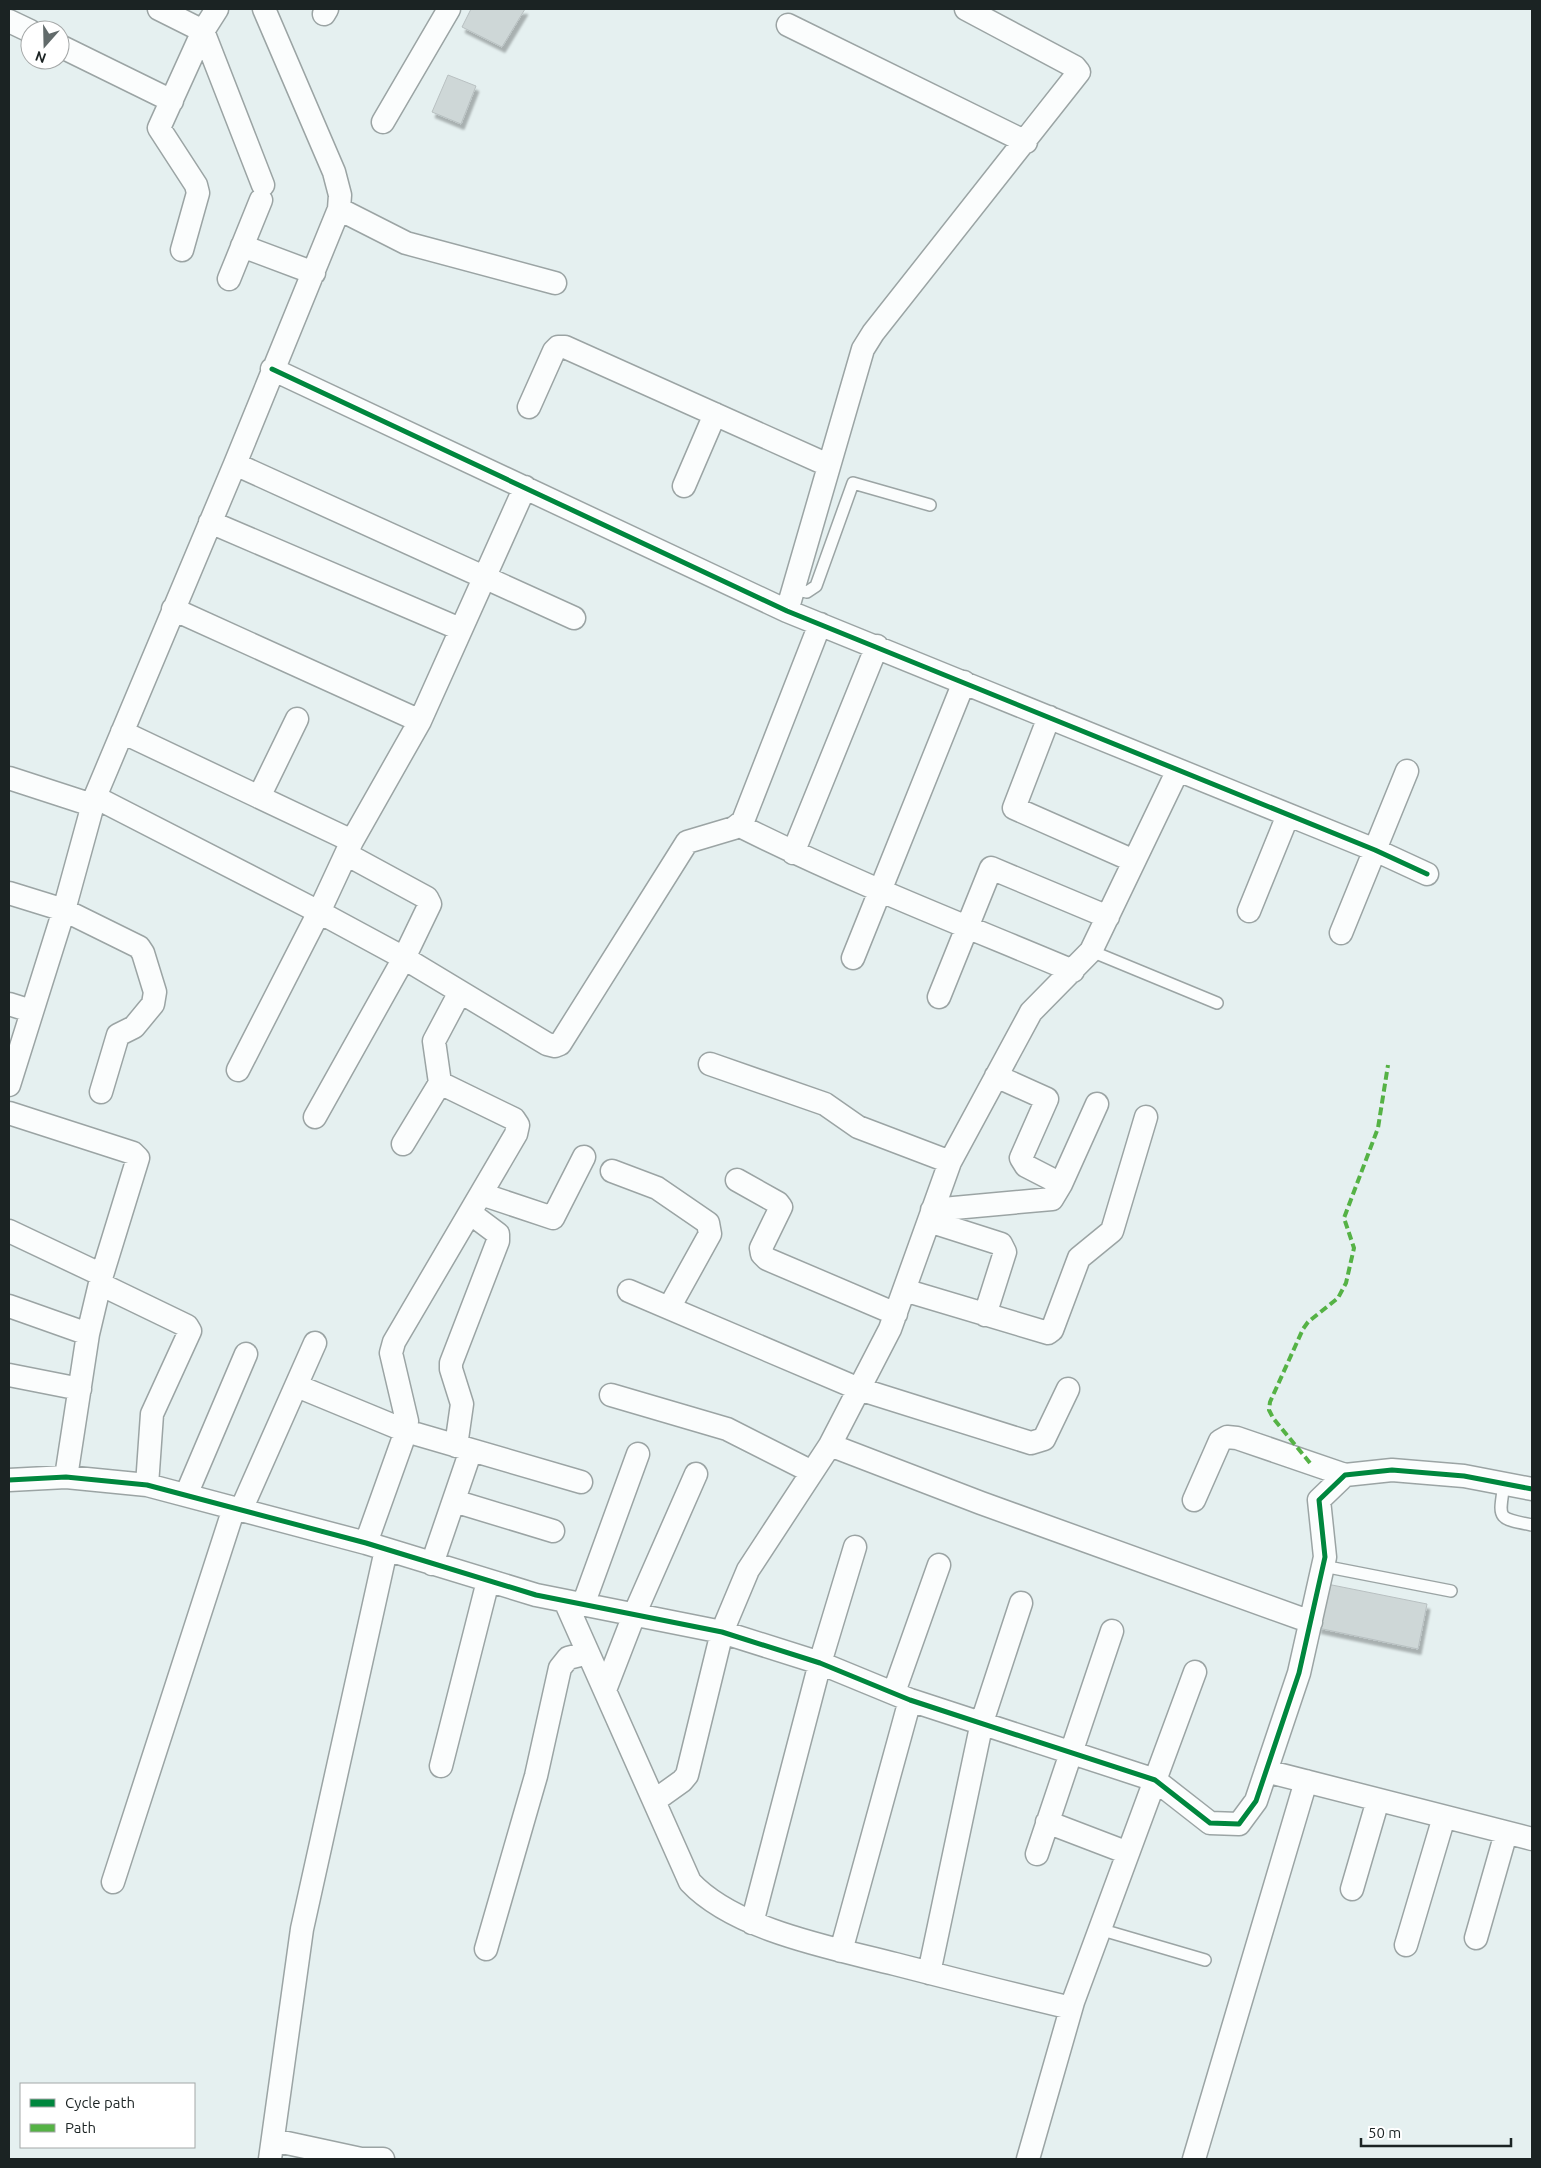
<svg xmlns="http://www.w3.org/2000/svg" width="1541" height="2168" font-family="Ubuntu,sans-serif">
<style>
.building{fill:#ced7d7;stroke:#b8c0c1;filter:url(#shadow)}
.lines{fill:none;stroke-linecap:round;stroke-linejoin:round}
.lane-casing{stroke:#9ba4a4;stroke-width:14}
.street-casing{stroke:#9ba4a4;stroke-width:25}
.lane{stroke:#fbfdfd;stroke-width:11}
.street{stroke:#fbfdfd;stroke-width:22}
.quiet{stroke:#55b245;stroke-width:4;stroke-dasharray:8 4;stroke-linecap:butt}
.cycleway-casing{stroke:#fff;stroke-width:8}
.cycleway{stroke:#00873e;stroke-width:5}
</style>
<defs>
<filter id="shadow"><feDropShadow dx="3" dy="5.5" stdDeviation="1" flood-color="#0004"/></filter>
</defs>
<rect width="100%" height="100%" fill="#e5f0f0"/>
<path class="building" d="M471,9H525L502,47L462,27Z
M448,75L476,86L461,124L432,112Z
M1327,1584L1427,1604L1418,1649L1318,1628Z"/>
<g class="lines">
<g class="lane-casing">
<path id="lane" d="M793,589L807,592L816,586L853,483L930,505
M1091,951L1217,1003
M1504,1484C1499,1519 1496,1518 1532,1525
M1323,1566L1451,1591
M1099,1929L1205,1960"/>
</g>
<g class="street-casing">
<path id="street" d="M159,9L203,31L263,185
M324,14L327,9
M9,21L30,31
M788,25L1026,142
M60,46L172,101
M383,122L449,9
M339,209L406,243L555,283
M242,246L314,273
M182,250L198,193L196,185L159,128L203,31L217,9
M229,279L261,200
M272,369L787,611L1375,850L1427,874
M529,407L554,351L558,347H565L828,465
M235,464L574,618
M684,486L715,414
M210,522L460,629
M173,609L420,721
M787,611L863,349L873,333L1079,72L1075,67L966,9
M1049,717L1014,808L1134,861
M122,732L352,841
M9,778L92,805
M95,797L319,912L404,958L547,1044L555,1046L560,1044L687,842L734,828L743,821L820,624
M259,797L297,719
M740,826C848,880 961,924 1073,971
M793,853L877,646
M9,893L64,910L139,947L143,953L155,992L153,1004L134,1027L118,1035L101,1092
M1249,911L1288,815
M1341,933L1407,771
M853,958L964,682
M939,997L991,868L1108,917
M9,1004L31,1011
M710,1064L825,1104L858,1127L950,1162
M238,1070L319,912L352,841L420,721L525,487
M996,1076L1047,1099L1021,1158L1026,1166L1061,1184
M9,1085L64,910L95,797L235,464L339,209L340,195L334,172L264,9
M9,1113L133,1153L138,1158L102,1275L88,1334L66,1477
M315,1117L404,958L430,904L427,898L346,854
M403,1144L440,1083L434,1041L460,992
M612,1171L657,1188L708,1223L710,1234L669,1308
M737,1180L778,1203L781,1207L761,1248L762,1254L767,1259L896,1314
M481,1194L553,1218L584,1157
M932,1210L1052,1199L1061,1184L1097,1104
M929,1221L1001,1244L1005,1252L985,1315
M9,1231L102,1275
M100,1284L187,1326L190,1331L152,1414L147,1485
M904,1290L1048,1333L1052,1330L1079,1258L1112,1231L1146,1117
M629,1291L859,1389L1031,1443L1044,1439L1068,1389
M9,1306L88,1334
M9,1375L80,1389
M297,1386L406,1431L581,1482
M611,1395L727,1429L812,1472
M830,1445L981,1503L1311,1622
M456,1446L462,1404L451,1369V1363L498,1241V1234L470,1213
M9,1480L66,1477L147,1485L366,1543L536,1595L722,1632L820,1663L910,1700L1155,1780L1210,1823L1239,1824L1256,1801L1299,1673L1325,1557L1319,1500L1345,1475L1392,1470L1464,1476L1532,1489
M186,1495L246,1354
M1194,1500L1220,1441L1227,1437L1237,1438L1345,1475
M454,1501L553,1531
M241,1510L315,1343
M366,1543L406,1431L407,1421L391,1353L394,1342L516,1134L518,1125L514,1119L440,1083
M432,1564L471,1450
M565,1601L690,1882C735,1930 832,1948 895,1964C953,1979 1012,1994 1071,2008
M583,1605L638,1454
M605,1690L634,1615L696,1474
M894,1692L939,1565
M441,1766L488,1581
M1266,1771L1532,1839
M654,1801L682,1781L687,1775L722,1632L748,1570L830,1445L890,1329L950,1162L1031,1012L1091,951L1178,770
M1047,1822L1128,1853
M1037,1854L1112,1631
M113,1882L234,1508
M1352,1889L1378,1800
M752,1923L820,1663L855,1547
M1476,1938L1506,1833
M1406,1945L1444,1817
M486,1949L536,1776L560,1668L568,1658L588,1653
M841,1951L910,1700
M929,1973L982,1722L1021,1603
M273,2140L361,2159H383
M270,2159L302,1929L386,1550
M1028,2159L1073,2002L1195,1672
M1194,2159L1306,1781"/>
</g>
<use href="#lane" class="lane"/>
<use href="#street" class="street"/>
<path class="quiet" d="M1310,1463L1273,1418L1269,1410L1270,1402L1303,1329L1308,1322L1338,1298L1346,1283L1354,1248L1344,1218L1378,1128L1388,1065"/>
<g class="cycleway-casing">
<path id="cycleway" d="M272,369L787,611L1375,850L1427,874
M9,1480L66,1477L147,1485L366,1543L536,1595L722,1632L820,1663L910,1700L1155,1780L1210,1823L1239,1824L1256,1801L1299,1673L1325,1557L1319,1500L1345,1475L1392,1470L1464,1476L1532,1489"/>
</g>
<use href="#cycleway" class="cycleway"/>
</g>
<rect width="1541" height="2168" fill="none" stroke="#1b2323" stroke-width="20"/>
<rect x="20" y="2083" width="175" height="65" fill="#ffffff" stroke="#a4a7a7"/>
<rect x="30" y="2099" width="25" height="8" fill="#00873e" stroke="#a4a7a7"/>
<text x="65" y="2108" font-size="15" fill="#1b2323">Cycle path</text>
<rect x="30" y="2124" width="25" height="8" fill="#55b245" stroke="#a4a7a7"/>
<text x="65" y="2133" font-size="15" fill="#1b2323">Path</text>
<g transform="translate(45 45) rotate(200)"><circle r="24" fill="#ffffff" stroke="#a4a7a7"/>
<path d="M0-4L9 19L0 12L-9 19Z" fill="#626b6b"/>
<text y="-8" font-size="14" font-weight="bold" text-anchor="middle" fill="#1b2323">N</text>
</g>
<path d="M1361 2138v8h150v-8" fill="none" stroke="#1b2323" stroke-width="2.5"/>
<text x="1368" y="2138" font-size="15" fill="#1b2323" stroke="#ffffff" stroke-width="4" paint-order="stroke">50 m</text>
</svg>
